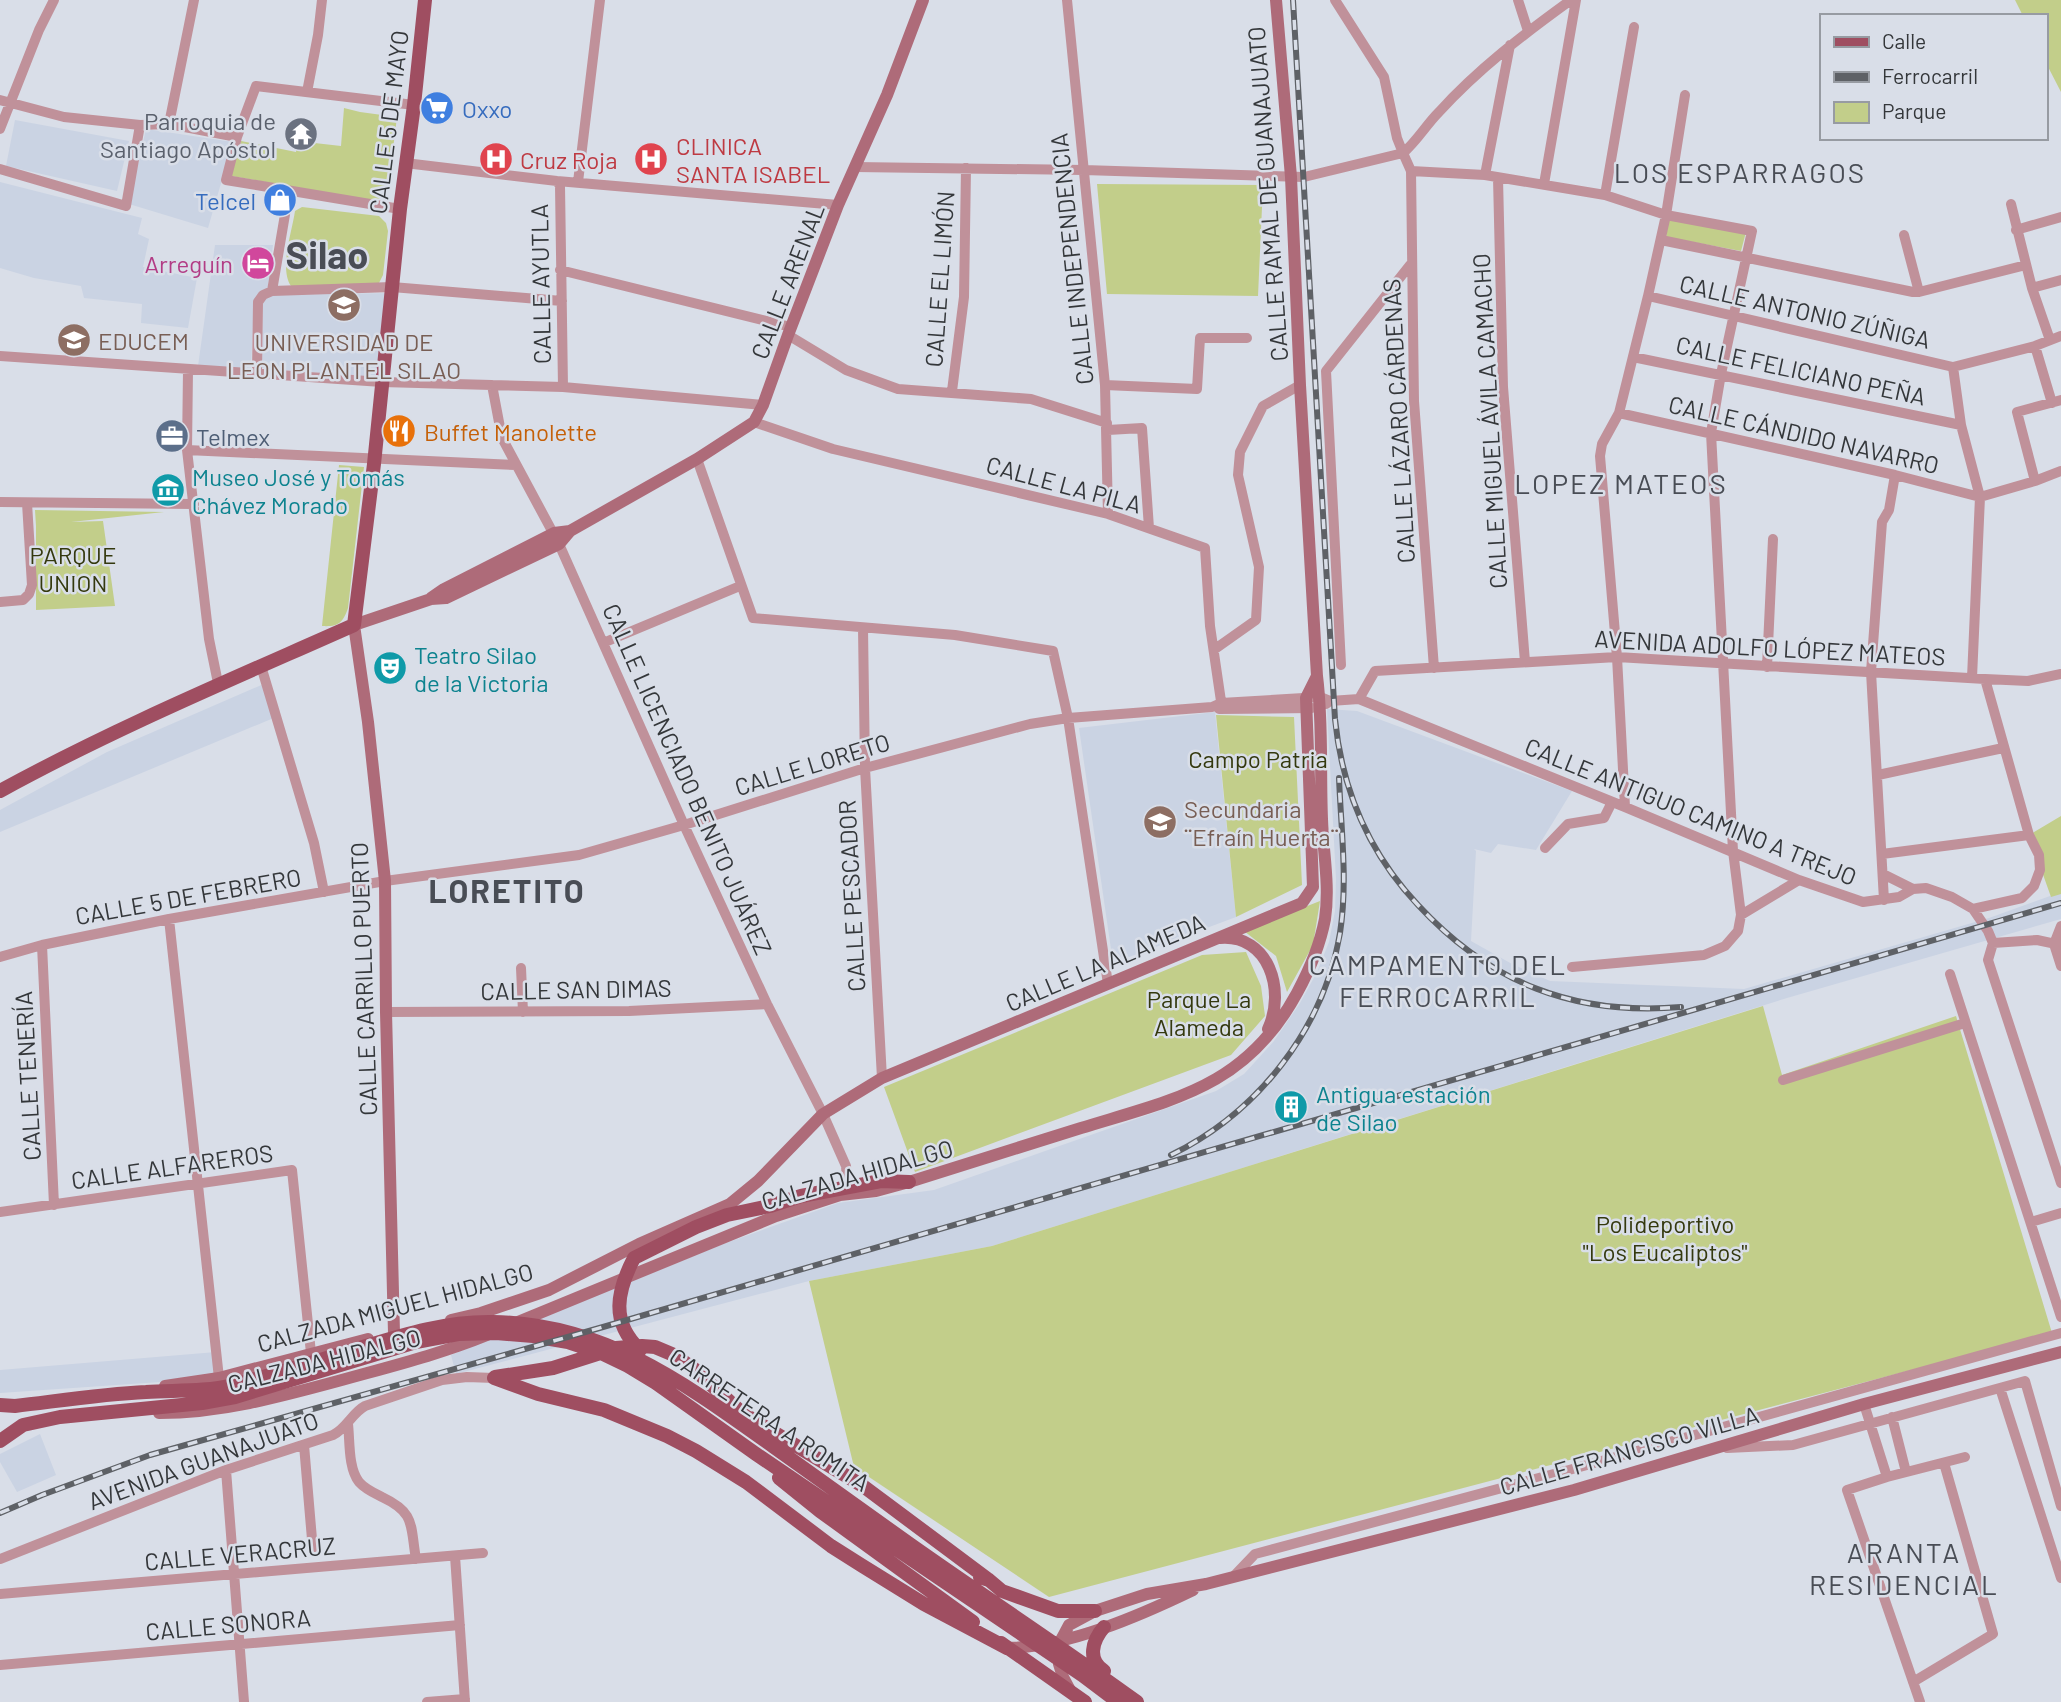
<svg xmlns="http://www.w3.org/2000/svg" width="2061" height="1702" font-family="Barlow,sans-serif">
<style>
.built{fill:#cad3e3}
.green{fill:#c2ce8a}
.lines{fill:none;stroke-linecap:round;stroke-linejoin:round}
.street{stroke:#c0919a;stroke-width:10}
.secondary{stroke:#ae6b79;stroke-width:12}
.primary{stroke:#9f4e61;stroke-width:14}
.rail-casing{stroke:#5e6166;stroke-width:6}
.rail{stroke:#d9dee8;stroke-width:3.5;stroke-dasharray:10;stroke-linecap:butt}
.labels{text-anchor:middle;dominant-baseline:central;stroke-width:5;stroke-linejoin:round;paint-order:stroke}
.shop-label{font-size:24px;fill:#366cbe;stroke:#d9dee8;text-anchor:start}
.worship-label{font-size:24px;fill:#5b616d;stroke:#d9dee8;text-anchor:end}
.street-label{font-size:24px;fill:#34373a;stroke:#d9dee8}
.health-label{font-size:24px;fill:#be3a42;stroke:#d9dee8;text-anchor:start}
.hotel-label{font-size:24px;fill:#b23c85;stroke:#d9dee8;text-anchor:end}
.education-label{font-size:24px;fill:#785e54;stroke:#d9dee8;text-anchor:start}
.food-label{font-size:24px;fill:#c56008;stroke:#d9dee8;text-anchor:start}
.service-label{font-size:24px;fill:#4e5e75;stroke:#d9dee8;text-anchor:start}
.culture-label{font-size:24px;fill:#0d838f;stroke:#d9dee8;text-anchor:start}
.park-label{font-size:24px;fill:#34390e;stroke:#d9dee8}
.quarter-label{font-size:28px;letter-spacing:2px;fill:#494d55;stroke:#d9dee8}
.district-label{font-size:32px;font-weight:bold;letter-spacing:2px;fill:#494d55;stroke:#d9dee8}
.town-label{font-size:38px;font-weight:bold;fill:#494d55;stroke:#d9dee8}
</style>
<rect width="100%" height="100%" fill="#d9dee8"/>
<path class="built" d="M15,120L129,141L117,191L6,166Z
M146,129L233,142L208,228L129,204Z
M0,182L142,218L138,234L149,239L143,267L197,278L188,328L141,323L142,304L84,298L81,286L34,278L0,268Z
M215,245H273L268,288L260,291L254,301L251,369L198,366Z
M391,293L380,378L262,368L263,295Z
M266,683L276,717L0,832V810L107,752Z
M1327,709L1357,711L1572,791L1536,850L1498,844L1491,853L1474,849L1476,851L1471,941L1512,964L1550,981L1744,989L1989,918L2061,892V919L1787,998L992,1246L809,1281L456,1374L451,1355L723,1244L838,1203L934,1190L1216,1091L1244,1074L1274,1041L1300,1003L1317,972L1329,942L1335,911L1336,879Z
M1215,712L1236,917L1113,963L1079,728Z
M216,1352L219,1378L0,1393V1370Z
M40,1434L56,1475L17,1492L0,1462V1454Z"/>
<path class="green" d="M2015,0H2061V92L2045,61V16H2023Z
M344,108L360,112L397,117L387,197L371,200L231,176L241,141L296,152L297,141L341,146Z
M1097,184L1263,185L1258,296L1107,294Z
M302,207L379,216L386,223L388,231L383,275L379,283L373,287L291,286C279,268 292,232 295,211Z
M1669,219L1746,232L1741,251L1666,237Z
M339,465L364,467L348,608C343,623 338,627 322,626Z
M35,510L164,512L71,522L103,521L115,606L36,610V526Z
M1216,715L1294,717L1302,885L1236,917Z
M2061,816V894L2051,897L2029,835Z
M1320,901L1313,945L1287,992L1276,956L1244,931Z
M1246,952L1261,986L1265,1016L1231,1055L915,1172L884,1087L1202,955Z
M1763,1006L1782,1075L1956,1016L2052,1333L1049,1597L854,1467L809,1281L992,1246Z"/>
<g class="lines">
<path class="street" d="M1067,0L1105,385L1108,514
M1335,0L1384,77L1397,138L1403,153C1417,141 1426,125 1439,112C1478,69 1524,34 1571,0
M1518,0L1528,31
M307,92L318,35L322,0
M0,100L64,117L140,125L169,124L237,137
M169,124L194,0
M0,129L39,30L54,0
M405,163L557,181L838,205
M855,167L1084,170L1304,177L1403,153L1411,171L1414,401L1434,668
M0,169L126,206L140,125
M1411,171L1485,175L1605,195L1666,215L1752,231L1721,374L1711,433L1733,851L1741,915L1738,931L1725,946L1704,955L1572,967
M1485,175L1510,45
M1498,178L1503,387L1525,662
M557,181L560,186L563,387
M578,182L600,0
M1544,184L1576,0
M1605,195L1634,27
M2011,204L2032,288L2050,340
M400,209L226,180L237,137L256,86L414,105
M2016,230L2061,217
M1904,235L1919,292
M1661,240L1913,292H1919L2026,265
M560,270L791,327
M2032,288L2061,280
M272,291L392,287L562,301
M1648,296L1953,367L2035,346L2061,336
M788,335L846,370L898,389L1031,399L1107,423
M2035,346L2052,403
M0,356L382,382L563,387L763,405
M1633,357L1961,425
M1953,367L1961,425L1980,497L1972,678
M188,370L187,450L209,639L218,683
M257,373L258,302L263,295L272,291L289,191
M492,385L502,438L559,544L684,825L767,1004L823,1114L846,1166L847,1179L841,1189
M1105,385L1197,389L1200,338H1247
M952,391L964,297L966,168
M1619,413L1895,475L1980,497L2035,481L2061,471
M754,422L833,449L1108,514L1205,548L1210,626L1222,708
M1108,430L1142,428L1149,528
M187,450L516,465
M697,459L753,618L955,635L1053,651L1068,718L1108,984
M2035,481L2017,412L2061,400
M0,502L194,504
M0,602L23,600L29,594L32,585L27,503
M863,628L865,768L882,1078
M603,643L740,586
M1215,649L1256,620L1259,567L1238,475L1240,452L1263,406L1300,385
M1341,665L1326,371L1410,265
M261,666L314,843L324,892
M1767,667L1773,539
M1359,699L1375,671L1617,657L1985,679L2028,681L2061,674
M1326,704L1330,701L1359,699L1625,807L1799,880L1863,902L1899,897L1913,889L1926,888L1952,897L1973,909L1988,931L1993,943
M1219,709L1312,708
M1878,775L2003,748
M1625,807L1617,657L1600,456L1602,444L1619,413L1648,296L1666,215L1685,95
M1545,848L1568,824L1604,818L1612,802
M1882,854L2029,835
M1883,874L1913,889
M1884,900L1871,672L1882,522L1889,510L1895,475
M1973,909L2022,898L2034,886L2040,870L2039,855L2029,835L1985,679
M1741,915L1799,880
M169,919L219,1378
M2061,926L2054,944L2061,966
M1993,943L1988,960L2061,1183
M1993,943L2037,940L2061,945
M42,945L54,1205
M0,957L42,945L169,919L385,881L579,855L684,825L865,768L1030,724L1068,718L1212,707L1221,703L1320,697L1330,701
M521,968L523,1012
M1950,974L2061,1317
M386,1012L629,1011L767,1004
M1783,1080L1965,1023
M0,1212L292,1170L311,1353
M2031,1222L2061,1213
M2000,1388L2061,1578
M1864,1404L1887,1477
M1892,1417L1906,1472
M348,1424C350,1441 348,1468 359,1482C365,1489 374,1493 382,1497C416,1513 410,1525 416,1559
M304,1445L313,1551
M1727,1448L1793,1445L2025,1381L2061,1506
M226,1470L244,1702
M455,1556L465,1702
M0,1559L226,1470L333,1435C347,1428 352,1413 365,1406L442,1380L467,1377L494,1378
M1233,1577L1255,1554L1569,1470L2061,1333
M0,1594L483,1553
M0,1665L460,1625
M1913,1682L1993,1634L1944,1463
M427,1702L465,1699
M1920,1702L1847,1490L1887,1477L1965,1457"/>
<path class="secondary" d="M431,598L444,589L554,533L570,531L697,459L754,422L763,405L788,335L838,205L887,95L923,0
M1220,938C1269,934 1286,991 1268,1029
M451,1320L481,1313L549,1290L639,1244L730,1204L758,1181L823,1114L882,1078L1302,903L1313,887L1306,698L1317,676
M513,1324L776,1216L840,1195L876,1191L909,1182C967,1164 1024,1146 1081,1128C1175,1099 1246,1087 1297,993C1310,969 1320,945 1325,919C1330,885 1323,852 1322,819C1320,771 1323,723 1317,676L1300,385L1291,177L1276,0
M397,1346L394,1333L386,1012L385,881L368,722L354,625L431,599L446,598L559,544L570,531
M165,1386L219,1378L368,1339
M159,1413C220,1413 279,1397 338,1381C388,1367 438,1355 487,1335
M1007,1648C1068,1647 1139,1616 1193,1590
M1071,1692L1063,1677L1059,1664L1061,1640L1069,1625L1095,1611L1147,1594L1206,1584L1574,1490L1864,1404L2061,1352"/>
<path class="primary" d="M0,791C115,728 235,678 354,625L374,464L400,209L414,105L425,0
M640,1350C610,1322 617,1291 634,1258L696,1227L727,1215L770,1206L801,1196L881,1181L909,1182
M495,1377L553,1368L616,1348L642,1346L655,1347L674,1355L694,1369L742,1413L863,1486L989,1580
M494,1378L538,1394L604,1410L667,1436L696,1451L746,1482L831,1546L861,1565L924,1604L1007,1648
M0,1405L15,1406C58,1401 102,1394 146,1392C175,1390 204,1392 233,1385C273,1375 313,1362 353,1350C399,1336 444,1321 493,1322C605,1323 687,1385 774,1447C819,1479 865,1512 911,1545C986,1598 1063,1648 1137,1702
M0,1441L23,1425L60,1417L202,1403L235,1397L416,1342L458,1334L496,1333L533,1336L568,1342L601,1353L628,1366L656,1383L756,1454L1082,1675L1118,1702
M779,1478L820,1511L973,1622
M980,1577L989,1580L1002,1591L1058,1611H1095
M1104,1627C1092,1641 1087,1660 1104,1671
M1001,1643L1085,1702"/>
<g class="rail-casing">
<path id="rail" d="M1293,0L1335,719C1342,790 1369,853 1418,905C1490,983 1574,1016 1681,1007
M1171,1155C1258,1113 1324,1028 1340,933C1348,882 1341,829 1339,778
M0,1513L42,1495L150,1455L603,1327L2061,903"/>
</g>
<use href="#rail" class="rail"/>
</g>
<defs>
<g id="supermarket-disc" transform="scale(1.75)"><circle r="9.5" fill="#3f7fe0" stroke="#d9dee8"/><path d="M-6-5.5h2.5l.6 2H6L4.5 2H-2.5L-4.4-4H-6ZM-1.5 3.2a1.3 1.3 0 1 0 .1 0ZM3 3.2a1.3 1.3 0 1 0 .1 0Z" fill="#fff"/></g>
<g id="temple-disc" transform="scale(1.75)"><circle r="9.5" fill="#6b7280" stroke="#d9dee8"/><path d="M0-6L5-2H3V0L6.5 2.5H4V6H1.5V3h-3V6H-4V2.5H-6.5L-3 0V-2H-5Z" fill="#fff"/></g>
<g id="hospital-disc" transform="scale(1.75)"><circle r="9.5" fill="#e0444e" stroke="#d9dee8"/><path d="M-5-5h3v3.5h4V-5h3V5h-3V1.5h-4V5h-3Z" fill="#fff"/></g>
<g id="shop-disc" transform="scale(1.75)"><circle r="9.5" fill="#3f7fe0" stroke="#d9dee8"/><path d="M-5-2.5h2.3a2.7 3.5 0 0 1 5.4 0H5L5.5 6h-11ZM-1.5-2.5h3a1.5 2.3 0 0 0-3 0Z" fill="#fff"/></g>
<g id="hotel-disc" transform="scale(1.75)"><circle r="9.5" fill="#d1479c" stroke="#d9dee8"/><path d="M-6-4.5h1.5V1H6V5H4.5V3h-9V5H-6ZM-4 0a1.8 1.8 0 1 1 3.6 0ZM.5 0V-2.5h3Q6-2.5 6 0Z" fill="#fff"/></g>
<g id="university-disc" transform="scale(1.75)"><circle r="9.5" fill="#8d6e63" stroke="#d9dee8"/><path d="M0-5L7-2L0 1L-7-2ZM-4 1L0 2.5L4 1V4Q0 6-4 4Z" fill="#fff"/></g>
<g id="restaurant-disc" transform="scale(1.75)"><circle r="9.5" fill="#e8710a" stroke="#d9dee8"/><path d="M-5-6h1v4h1v-4h1v4h1v-4h1v5L-1.5 .5V6h-2V.5L-5-1ZM5-6V6H3V1.5H1.5Q1.5-4 5-6Z" fill="#fff"/></g>
<g id="office-disc" transform="scale(1.75)"><circle r="9.5" fill="#5c6f8a" stroke="#d9dee8"/><path d="M-6-3h4V-5.5h4V-3h4V5H-6ZM-1-4.5V-3h2v-1.5ZM-6 0V1H6V0Z" fill="#fff"/></g>
<g id="museum-disc" transform="scale(1.75)"><circle r="9.5" fill="#0f9aa8" stroke="#d9dee8"/><path d="M0-6L6-3V-2H-6V-3ZM-5-1h2V3h-2ZM-1-1h2V3h-2ZM3-1h2V3H3ZM-6 4H6V6H-6Z" fill="#fff"/></g>
<g id="theatre-disc" transform="scale(1.75)"><circle r="9.5" fill="#0f9aa8" stroke="#d9dee8"/><path d="M-5-5.5Q0-4 5-5.5V0Q5 5 0 6Q-5 5-5 0ZM-3.3-2.5H-1v1.5H-3.3ZM1-2.5H3.3v1.5H1ZM-2.8 1Q0 5.5 2.8 1Z" fill="#fff"/></g>
<g id="school-disc" transform="scale(1.75)"><circle r="9.5" fill="#8d6e63" stroke="#d9dee8"/><path d="M0-5L7-2L0 1L-7-2ZM-4 1L0 2.5L4 1V4Q0 6-4 4Z" fill="#fff"/></g>
<g id="building-disc" transform="scale(1.75)"><circle r="9.5" fill="#0f9aa8" stroke="#d9dee8"/><path d="M-4-6H4V6H1V3H-1V6H-4ZM-2.5-4.3h1.7v1.8h-1.7ZM.8-4.3h1.7v1.8H.8ZM-2.5-1h1.7V.8h-1.7ZM.8-1h1.7V.8H.8Z" fill="#fff"/></g>
</defs>
<g fill-rule="evenodd">
<use href="#supermarket-disc" x="437" y="108"/>
<use href="#temple-disc" x="301" y="134"/>
<use href="#hospital-disc" x="496" y="159"/>
<use href="#hospital-disc" x="651" y="159"/>
<use href="#shop-disc" x="280" y="200"/>
<use href="#hotel-disc" x="258" y="263"/>
<use href="#university-disc" x="344" y="305"/>
<use href="#university-disc" x="74" y="340"/>
<use href="#restaurant-disc" x="399" y="431"/>
<use href="#office-disc" x="172" y="436"/>
<use href="#museum-disc" x="168" y="490"/>
<use href="#theatre-disc" x="390" y="668"/>
<use href="#school-disc" x="1160" y="822"/>
<use href="#building-disc" x="1291" y="1107"/>
</g>
<g class="labels">
<g class="shop-label">
<text x="462" y="108">Oxxo</text>
<text x="256" y="200" text-anchor="end">Telcel</text>
</g>
<g class="worship-label">
<text x="276" y="120">Parroquia de<tspan x="276" dy="28">Santiago Apóstol</tspan></text>
</g>
<g class="street-label">
<text transform="translate(388 122) rotate(-83)">CALLE 5 DE MAYO</text>
<text transform="translate(1267 194) rotate(-94)">CALLE RAMAL DE GUANAJUATO</text>
<text transform="translate(1071 259) rotate(-96)">CALLE INDEPENDENCIA</text>
<text transform="translate(939 279) rotate(-86)">CALLE EL LIMÓN</text>
<text transform="translate(787 281) rotate(-69)">CALLE ARENAL</text>
<text transform="translate(540 284) rotate(-91)">CALLE AYUTLA</text>
<text transform="translate(1805 311) rotate(13)">CALLE ANTONIO ZÚÑIGA</text>
<text transform="translate(1801 370) rotate(12)">CALLE FELICIANO PEÑA</text>
<text transform="translate(1398 421) rotate(-93)">CALLE LÁZARO CÁRDENAS</text>
<text transform="translate(1489 421) rotate(-93)">CALLE MIGUEL ÁVILA CAMACHO</text>
<text transform="translate(1804 434) rotate(13)">CALLE CÁNDIDO NAVARRO</text>
<text transform="translate(1064 484) rotate(15)">CALLE LA PILA</text>
<text transform="translate(1770 647) rotate(3)">AVENIDA ADOLFO LÓPEZ MATEOS</text>
<text transform="translate(812 764) rotate(-17)">CALLE LORETO</text>
<text transform="translate(688 779) rotate(66)">CALLE LICENCIADO BENITO JUÁREZ</text>
<text transform="translate(1691 811) rotate(22)">CALLE ANTIGUO CAMINO A TREJO</text>
<text transform="translate(188 896) rotate(-10)">CALLE 5 DE FEBRERO</text>
<text transform="translate(851 896) rotate(-93)">CALLE PESCADOR</text>
<text transform="translate(1105 962) rotate(-23)">CALLE LA ALAMEDA</text>
<text transform="translate(363 979) rotate(-92)">CALLE CARRILLO PUERTO</text>
<text transform="translate(576 989) rotate(-1)">CALLE SAN DIMAS</text>
<text transform="translate(27 1076) rotate(-93)">CALLE TENERÍA</text>
<text transform="translate(172 1166) rotate(-8)">CALLE ALFAREROS</text>
<text transform="translate(857 1174) rotate(-16)">CALZADA HIDALGO</text>
<text transform="translate(395 1307) rotate(-15)">CALZADA MIGUEL HIDALGO</text>
<text transform="translate(324 1360) rotate(-14)">CALZADA HIDALGO</text>
<text transform="translate(770 1419) rotate(34)">CARRETERA A ROMITA</text>
<text transform="translate(1629 1450) rotate(-16)">CALLE FRANCISCO VILLA</text>
<text transform="translate(203 1460) rotate(-20)">AVENIDA GUANAJUATO</text>
<text transform="translate(240 1553) rotate(-5)">CALLE VERACRUZ</text>
<text transform="translate(228 1624) rotate(-5)">CALLE SONORA</text>
</g>
<g class="health-label">
<text x="676" y="145">CLINICA<tspan x="676" dy="28">SANTA ISABEL</tspan></text>
<text x="520" y="159">Cruz Roja</text>
</g>
<g class="hotel-label">
<text x="233" y="263">Arreguín</text>
</g>
<g class="education-label">
<text x="98" y="340">EDUCEM</text>
<text x="344" y="341" text-anchor="middle">UNIVERSIDAD DE<tspan x="344" dy="28">LEON PLANTEL SILAO</tspan></text>
<text x="1184" y="808">Secundaria<tspan x="1184" dy="28">¨Efraín Huerta¨</tspan></text>
</g>
<g class="food-label">
<text x="424" y="431">Buffet Manolette</text>
</g>
<g class="service-label">
<text x="196" y="436">Telmex</text>
</g>
<g class="culture-label">
<text x="192" y="476">Museo José y Tomás<tspan x="192" dy="28">Chávez Morado</tspan></text>
<text x="414" y="654">Teatro Silao<tspan x="414" dy="28">de la Victoria</tspan></text>
<text x="1316" y="1093">Antigua estación<tspan x="1316" dy="28">de Silao</tspan></text>
</g>
<g class="park-label">
<text x="73" y="554">PARQUE<tspan x="73" dy="28">UNION</tspan></text>
<text x="1258" y="758">Campo Patria</text>
<text x="1199" y="998">Parque La<tspan x="1199" dy="28">Alameda</tspan></text>
<text x="1665" y="1223">Polideportivo<tspan x="1665" dy="28">"Los Eucaliptos"</tspan></text>
</g>
<g class="quarter-label">
<text x="1740" y="172">LOS ESPARRAGOS</text>
<text x="1621" y="483">LOPEZ MATEOS</text>
<text x="1438" y="964">CAMPAMENTO DEL<tspan x="1438" dy="32">FERROCARRIL</tspan></text>
<text x="1904" y="1552">ARANTA<tspan x="1904" dy="32">RESIDENCIAL</tspan></text>
</g>
<g class="district-label">
<text x="507" y="890">LORETITO</text>
</g>
<g class="town-label">
<text x="327" y="254">Silao</text>
</g>
</g>
<rect x="1820" y="14" width="228" height="126" fill="#d9dee8" stroke="#979ba2" stroke-width="2"/>
<rect x="1834" y="37" width="35" height="10" fill="#9f4e61" stroke="#979ba2" stroke-width="2"/>
<text x="1882" y="49" font-size="21" fill="#34373a">Calle</text>
<rect x="1834" y="72" width="35" height="10" fill="#5e6166" stroke="#979ba2" stroke-width="2"/>
<text x="1882" y="84" font-size="21" fill="#34373a">Ferrocarril</text>
<rect x="1834" y="102" width="35" height="21" fill="#c2ce8a" stroke="#979ba2" stroke-width="2"/>
<text x="1882" y="119" font-size="21" fill="#34373a">Parque</text>
</svg>
